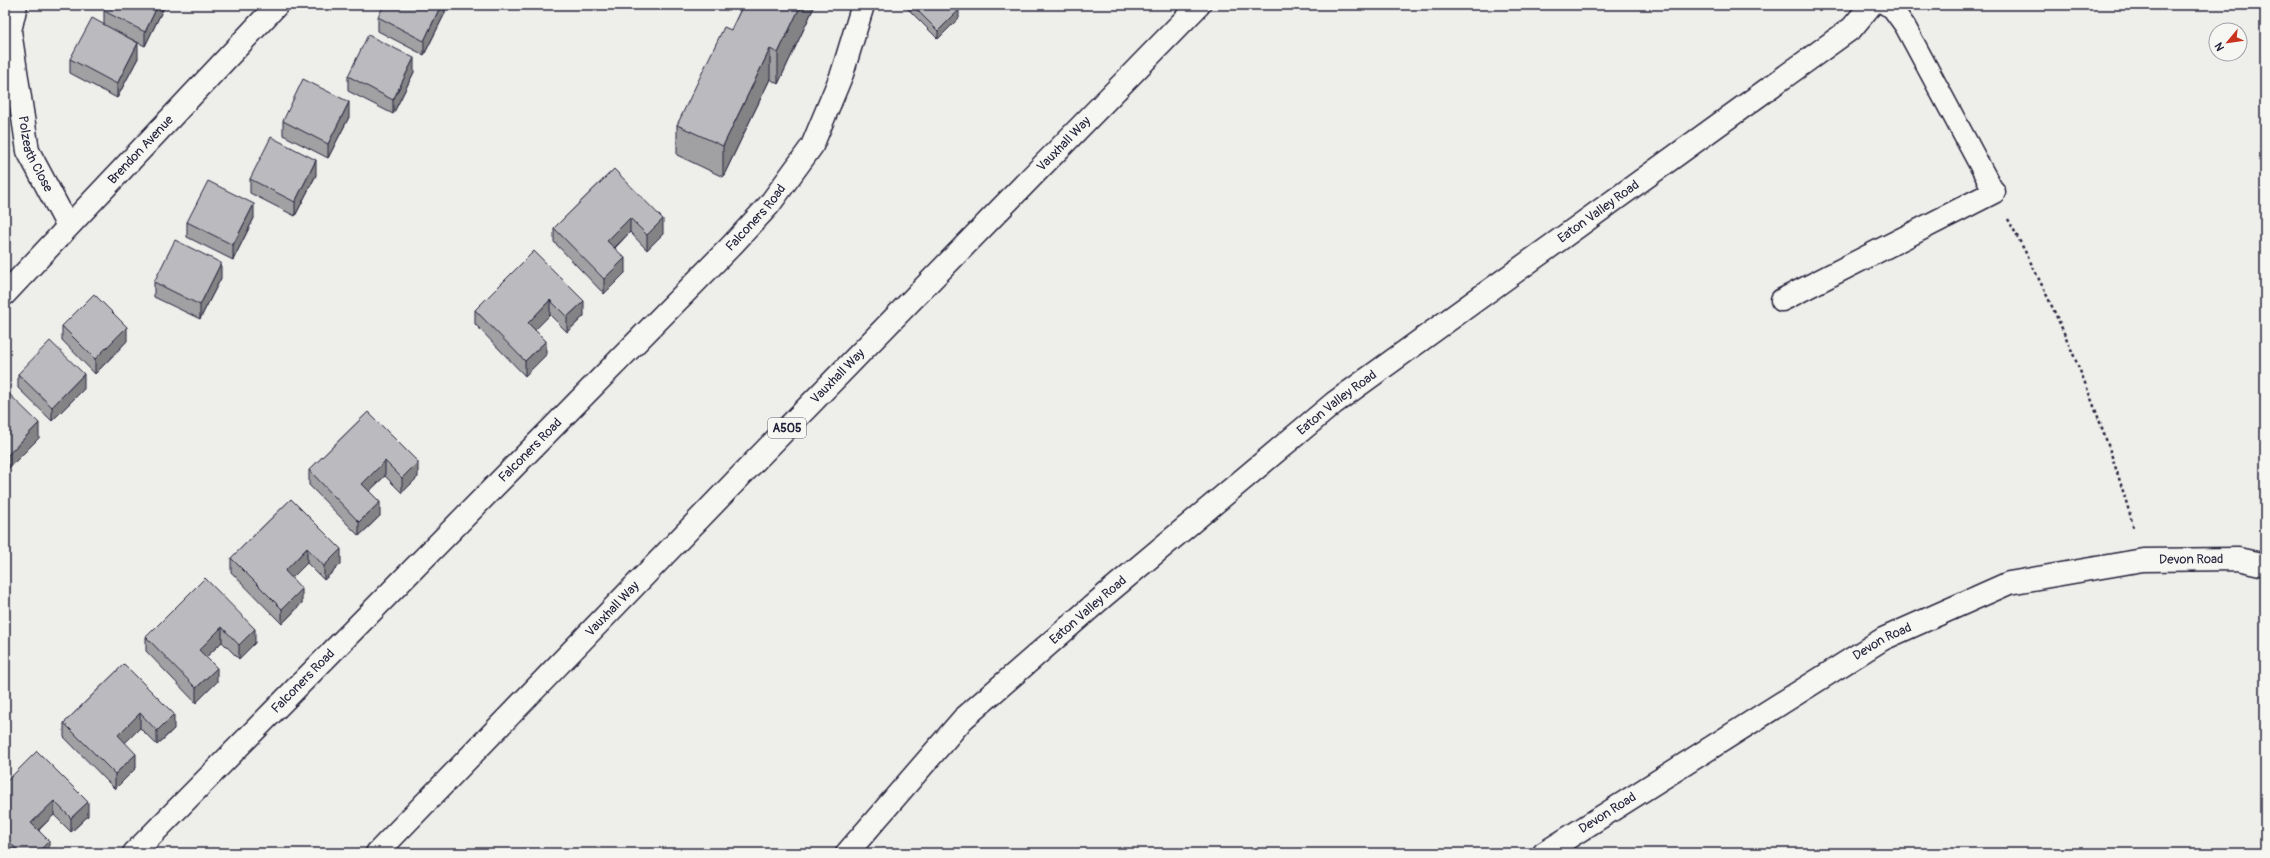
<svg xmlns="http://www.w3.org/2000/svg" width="2270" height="858" font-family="Pangolin,sans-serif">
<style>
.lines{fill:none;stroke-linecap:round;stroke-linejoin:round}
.service-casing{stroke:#22223b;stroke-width:23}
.minor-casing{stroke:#22223b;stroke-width:25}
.primary-casing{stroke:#22223b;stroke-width:25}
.path{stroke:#22223b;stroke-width:2.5;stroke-dasharray:3 3;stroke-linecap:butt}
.service{stroke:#f6f6f2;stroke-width:20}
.minor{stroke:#f6f6f2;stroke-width:22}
.primary{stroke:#f6f6f2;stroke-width:22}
.wall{fill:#a1a1a4;stroke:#22223b}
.shaded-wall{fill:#838386;stroke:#22223b}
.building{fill:#bbbbbf;stroke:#22223b}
.labels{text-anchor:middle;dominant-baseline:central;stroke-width:3.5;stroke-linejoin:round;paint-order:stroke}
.shield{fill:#f6f6f2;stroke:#626272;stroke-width:1}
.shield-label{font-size:12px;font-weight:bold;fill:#22223b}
.street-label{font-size:13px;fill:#22223b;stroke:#f6f6f2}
</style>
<rect width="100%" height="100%" fill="#eeeeeb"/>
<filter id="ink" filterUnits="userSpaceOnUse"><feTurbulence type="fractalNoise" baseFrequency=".025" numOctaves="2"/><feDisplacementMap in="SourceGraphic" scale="8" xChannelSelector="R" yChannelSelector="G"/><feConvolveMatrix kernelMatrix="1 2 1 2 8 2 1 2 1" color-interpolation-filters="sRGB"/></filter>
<g filter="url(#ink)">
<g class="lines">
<g class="service-casing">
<path id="service" d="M1886,5L1892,8L1905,26L1994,192"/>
</g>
<g class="minor-casing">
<g id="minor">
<path id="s1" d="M16,5L10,31L28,151L68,226"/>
<path id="s2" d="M5,294L277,5"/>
<path d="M1782,300L1994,192"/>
<path id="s3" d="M134,853L732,245L769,205L812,146L842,74L863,5"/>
<path id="s4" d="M847,853L963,719L1104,596L1334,403L1852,28L1871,5"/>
<path id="s5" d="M1544,853L1883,639L2009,583L2143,560L2238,559L2265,565"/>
</g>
</g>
<g class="primary-casing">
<g id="primary">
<path id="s6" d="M377,853L754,462L1199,5"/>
</g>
</g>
<path class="path" d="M2008,219C2062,319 2104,420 2134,529"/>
<use href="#service" class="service"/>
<use href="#minor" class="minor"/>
<use href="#primary" class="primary"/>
</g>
<path class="wall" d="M165,5L145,46L121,34L138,58L117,98L70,73V59L104,25V11Z
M445,5V13L424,55L378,31V17Z
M482,5H491L489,9Z
M743,5H815L778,84L770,79L723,177L677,155V125L731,30Z
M905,5H954L959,18L938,39L905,6Z
M414,72L393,114L348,91V76Z
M349,117L328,158L283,135V121Z
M614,169L663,234L647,250L630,232L615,248L625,273L604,294L554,242V228Z
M316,175L295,216L250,193V179Z
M254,218L233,260L187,237V222Z
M534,251L584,316L567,332L550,315L535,330L546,355L525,376L475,324V310Z
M221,278L200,319L154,297V282Z
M62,326L127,341L95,374L62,340Z
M18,374L84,389L52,421L18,388Z
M5,390L39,438L7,470L5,468Z
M368,412L418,477L402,493L385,476L369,491L380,516L359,536L309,485V470Z
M291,499L341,564L324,580L307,563L292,578L302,603L282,624L231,572V558Z
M205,578L255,643L239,659L222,642L206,657L217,682L196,703L146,651V637Z
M124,664L174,729L157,745L140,728L125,743L136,768L115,789L64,737V723Z
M37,751L88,816L71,832L54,815L39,830L49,853H6L5,852V783Z"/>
<path class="shaded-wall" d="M158,5H165L145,46V32Z
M441,5H445V13L424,55V41Z
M801,5H815L778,84V53Z
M959,10V18L938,39V31Z
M138,43V58L117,98V84Z
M770,49V79L723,177V146Z
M414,58V72L393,114V100Z
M349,102V117L328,158V144Z
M316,160V175L295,216V202Z
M254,204V218L233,260V245Z
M630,218V232L607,255V241Z
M663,219V234L647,250V235Z
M625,258V273L604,294V279Z
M221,263V278L200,319V305Z
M550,300V315L528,337V323Z
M584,301V316L567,332V317Z
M127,327V341L95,374V359Z
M546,341V355L525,376V361Z
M84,374V389L52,421V407Z
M39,423V438L7,470V456Z
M385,461V476L362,498V484Z
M418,462V477L402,493V478Z
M380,502V516L359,536V522Z
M307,548V563L285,585V571Z
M341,549V564L324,580V566Z
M302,589V603L282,624V609Z
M222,627V642L199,664V650Z
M255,629V643L239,659V645Z
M217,668V682L196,703V688Z
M140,713V728L118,750V735Z
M174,714V729L157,745V731Z
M136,754V768L115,789V774Z
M54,801V815L31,837V823Z
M88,802V816L71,832V818Z
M49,841V853H37Z"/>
<path class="building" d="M107,5H158L145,32L104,11Z
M384,5H441L424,41L378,17Z
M743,5H801L778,53L770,49L723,146L677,125L724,27L731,30Z
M912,5H954L959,10L938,31Z
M92,18L138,43L117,84L70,59Z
M368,35L414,58L393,100L348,76Z
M303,79L349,102L328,144L283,121Z
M271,137L316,160L295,202L250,179Z
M614,169L663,219L647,235L630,218L607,241L625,258L604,279L554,228Z
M208,181L254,204L233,245L187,222Z
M175,240L221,263L200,305L154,282Z
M534,251L584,301L567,317L550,300L528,323L546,341L525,361L475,310Z
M94,294L127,327L95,359L62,326Z
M50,341L84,374L52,407L18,374Z
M5,390L39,423L7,456L5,454Z
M368,412L418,462L402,478L385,461L362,484L380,502L359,522L309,470Z
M291,499L341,549L324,566L307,548L285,571L302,589L282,609L231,558Z
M205,578L255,629L239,645L222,627L199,650L217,668L196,688L146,637Z
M124,664L174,714L157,731L140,713L118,735L136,754L115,774L64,723Z
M37,751L88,802L71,818L54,801L31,823L49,841L37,853H20L5,837V783Z"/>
</g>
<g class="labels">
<rect class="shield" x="768" y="418" width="38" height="20" rx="3"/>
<g class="shield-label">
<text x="787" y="428">A505</text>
</g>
<g class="street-label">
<text stroke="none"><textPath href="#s6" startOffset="987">Vauxhall Way</textPath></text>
<text stroke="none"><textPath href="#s2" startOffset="198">Brendon Avenue</textPath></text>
<text stroke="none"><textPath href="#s1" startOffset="153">Polzeath Close</textPath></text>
<text stroke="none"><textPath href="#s4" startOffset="991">Eaton Valley Road</textPath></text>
<text stroke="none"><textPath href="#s3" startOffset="889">Falconers Road</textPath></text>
<text stroke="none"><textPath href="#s6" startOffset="663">Vauxhall Way</textPath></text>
<text stroke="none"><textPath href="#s4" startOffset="667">Eaton Valley Road</textPath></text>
<text stroke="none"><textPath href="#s3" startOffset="565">Falconers Road</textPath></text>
<text stroke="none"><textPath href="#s5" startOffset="723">Devon Road</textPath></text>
<text stroke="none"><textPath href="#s6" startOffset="339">Vauxhall Way</textPath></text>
<text stroke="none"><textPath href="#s4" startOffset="343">Eaton Valley Road</textPath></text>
<text stroke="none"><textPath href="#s5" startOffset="399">Devon Road</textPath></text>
<text stroke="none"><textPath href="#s3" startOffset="241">Falconers Road</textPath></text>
<text stroke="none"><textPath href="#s5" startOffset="75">Devon Road</textPath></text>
</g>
</g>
<rect width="2270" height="858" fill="none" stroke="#f6f6f2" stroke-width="20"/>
<rect x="10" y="10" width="2250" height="838" fill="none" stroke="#22223b" stroke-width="1.5" filter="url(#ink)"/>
<g transform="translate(2228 42) rotate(241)"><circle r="19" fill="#f6f6f2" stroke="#a1a1a9"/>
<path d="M0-3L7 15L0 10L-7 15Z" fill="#c8321e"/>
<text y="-6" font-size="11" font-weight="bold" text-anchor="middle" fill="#22223b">N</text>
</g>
</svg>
